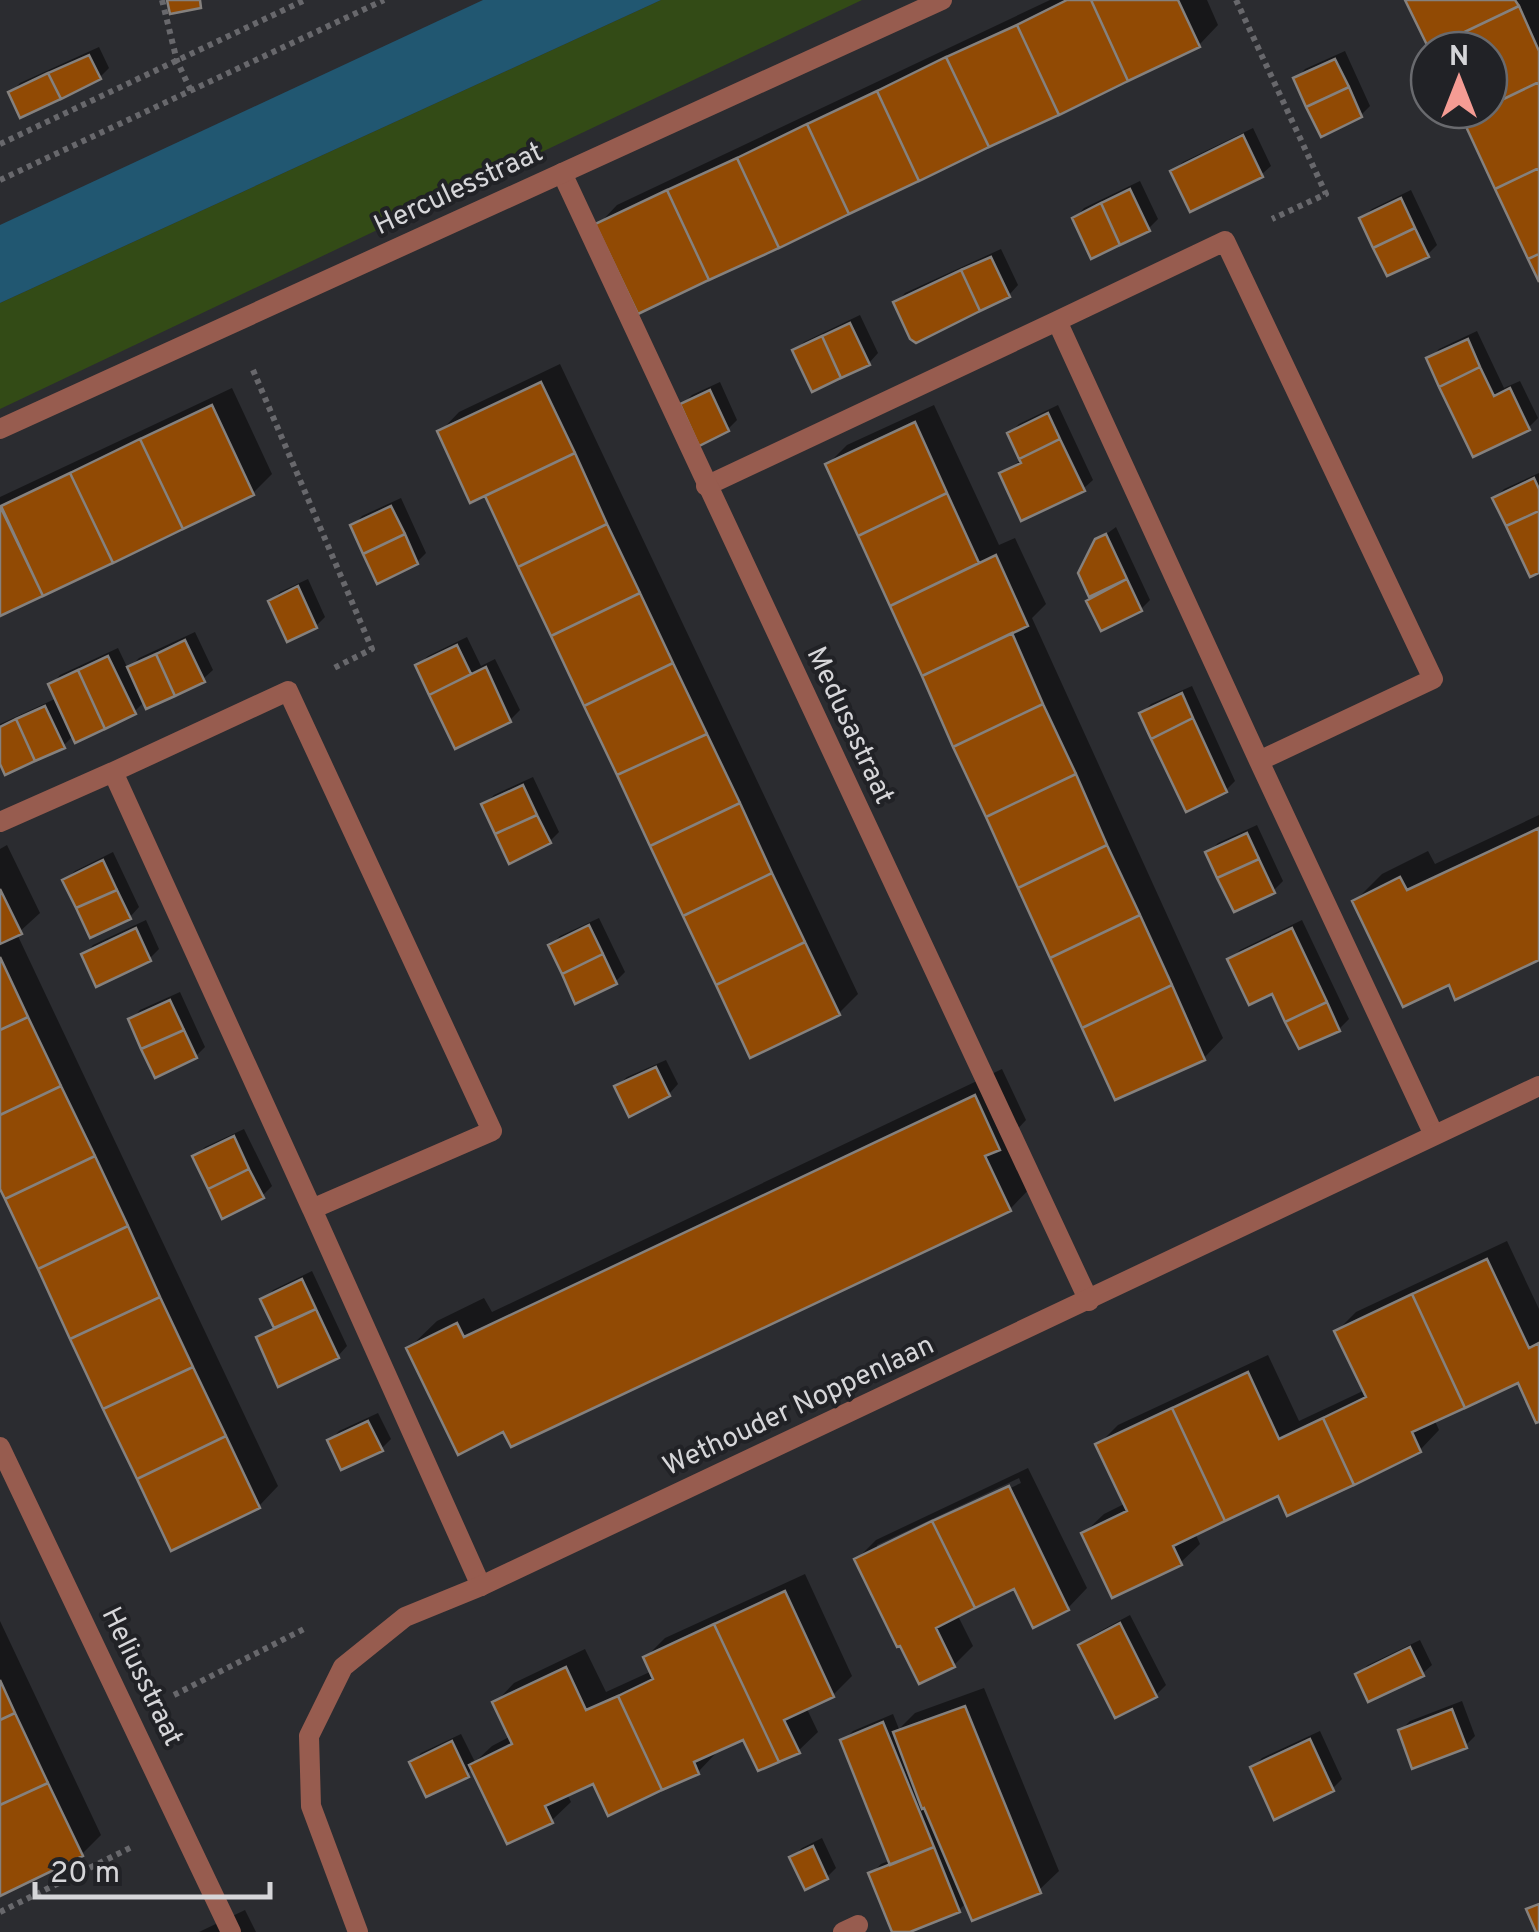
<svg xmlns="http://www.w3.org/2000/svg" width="1539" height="1932" font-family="Overpass,sans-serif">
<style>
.green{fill:#334b16}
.water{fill:#215771}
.shadow{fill:#0007;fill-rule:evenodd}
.building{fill:#914a04;stroke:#85817e;stroke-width:2.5}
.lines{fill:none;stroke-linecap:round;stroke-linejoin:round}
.path{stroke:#68686c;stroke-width:6;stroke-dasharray:5 5;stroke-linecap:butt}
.service{stroke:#975c4f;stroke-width:20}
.pedestrian{stroke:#975c4f;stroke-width:20}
.minor{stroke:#975c4f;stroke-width:20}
.labels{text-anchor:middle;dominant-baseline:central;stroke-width:8;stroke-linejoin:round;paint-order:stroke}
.street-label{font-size:28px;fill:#d6d6d9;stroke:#212226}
</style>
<rect width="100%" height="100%" fill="#2b2c30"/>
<path class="green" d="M661,0H862L0,409V303Z"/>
<path class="water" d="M483,0H661L0,303V225Z"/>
<path class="shadow" d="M1050,0H1207L1218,25L1199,45L639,311L598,225L617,205Z
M1407,0H1539V277L1460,110H1489V50H1431Z
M99,47L109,68L100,77L11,93L20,83Z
M1345,51L1370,106L1361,115L1296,79L1305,69Z
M1253,128L1271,166L1261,175L1173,171L1183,162Z
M1140,181L1158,219L1149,228L1075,218L1084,208Z
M1411,190L1437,245L1427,255L1362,218L1372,209Z
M1001,249L1018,285L1009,295L896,303L905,293Z
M860,315L878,353L869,363L795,351L804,342Z
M1477,331L1504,388L1520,381L1538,418L1528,428L1429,359L1439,349Z
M560,364L858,994L839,1013L751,1055L486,493L440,432L459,412Z
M720,382L737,420L728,429L683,404L692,395Z
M232,388L272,474L253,493L0,613V497Z
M934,405L999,545L1015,538L1046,604L1032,618L1223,1038L1204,1058L1116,1097L828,464L847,445Z
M1058,405L1093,480L1083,489L1002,474L1022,459L1010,433L1019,424Z
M1539,473V570L1495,498L1504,489Z
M401,498L426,553L417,562L353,526L362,516Z
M1116,527L1150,600L1141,609L1092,598L1081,573L1097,541Z
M308,579L325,617L316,626L271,601L280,592Z
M195,632L213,670L203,679L145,701L134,712L74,735L63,746L0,758V724L57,698L51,685L60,675L118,648L128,669L139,658Z
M467,637L481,666L495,659L520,710L510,720L456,746L418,665L428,656Z
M1192,686L1235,781L1226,790L1142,713L1151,704Z
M533,777L559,832L550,841L484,805L494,795Z
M1539,815V957L1450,982L1355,901L1382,874L1428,851L1435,864Z
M1257,825L1283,881L1273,891L1208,853L1218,843Z
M7,845L40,913L17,934L278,1486L259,1506L172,1548L0,1184V849Z
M113,852L139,907L130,917L65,880L75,871Z
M599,918L625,972L615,982L551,945L560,936Z
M146,920L159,949L150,958L84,955L93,945Z
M1302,920L1349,1019L1339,1029L1274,991L1230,960L1240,950Z
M180,992L205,1047L196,1056L131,1020L140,1010Z
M666,1060L678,1084L669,1094L617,1086L627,1077Z
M1002,1069L1026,1120L1014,1133L1037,1181L1010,1209L504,1429L409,1348L437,1321L484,1298L492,1312Z
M244,1129L272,1186L262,1196L195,1157L205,1147Z
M1507,1241L1539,1309V1419L1519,1380L1434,1419L1439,1430L1420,1450L1279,1493L1195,1533L1200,1544L1180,1563L1084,1533L1104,1514L1126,1503L1098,1445L1118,1425L1268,1355L1299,1421L1365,1390L1337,1331L1356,1312Z
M312,1271L347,1346L338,1356L259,1338L275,1325L264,1300L273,1290Z
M378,1413L391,1439L381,1449L330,1441L339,1431Z
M1028,1468L1087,1588L1068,1608L1015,1585L957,1614L973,1646L954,1665L857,1559L876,1540ZM1019,1478L1021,1483L877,1551V1545Z
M805,1574L852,1676L833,1695L806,1707L818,1732L798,1751L744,1737L716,1750L717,1752L698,1772L594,1781L567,1794L571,1802L551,1821L474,1768L467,1774L412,1763L421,1753L461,1734L475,1762L492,1746L511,1736L495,1703L514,1683L585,1649L606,1692L652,1671L646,1657L665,1638Z
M1130,1615L1166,1685L1156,1695L1116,1715L1081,1645L1091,1636Z
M0,1621L101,1835L82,1854L0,1893Z
M1420,1640L1432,1665L1422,1674H1358L1368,1665Z
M984,1688L1059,1871L1039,1890L967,1902L959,1910L903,1932H895L871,1874L881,1864L891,1860L843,1741L853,1731L893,1714L899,1729L915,1713Z
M1462,1701L1475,1736L1465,1746L1401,1730L1410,1721Z
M1320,1731L1342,1779L1332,1789L1253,1768L1262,1758Z
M822,1838L836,1868L827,1877L792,1858L802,1848Z
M245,1910L256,1932H199Z"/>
<path class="building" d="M167,0H200L201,8L170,14Z
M1067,0H1091L1128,81L1059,115L1017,25Z
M1091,0H1178L1200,47L1128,81Z
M1405,0H1515L1519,6L1429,49Z
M1519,6L1539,51V82L1489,106V50L1429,49Z
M1017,25L1059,115L989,147L946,57Z
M89,55L101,79L61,99L48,73Z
M946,57L989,147L919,181L877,91Z
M1335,59L1349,87L1306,107L1293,78Z
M48,73L61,99L20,118L8,92Z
M1539,82V168L1495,189L1462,118L1480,110H1489V106Z
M1349,87L1362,117L1321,137L1306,107Z
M877,91L919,181L849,214L807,124Z
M1458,110H1480L1462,118Z
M807,124L849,214L779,248L737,158Z
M1243,135L1263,177L1190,212L1170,171Z
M737,158L779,248L709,280L667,190Z
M1539,168V254L1528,259L1495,189Z
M1130,189L1150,231L1120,245L1101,203Z
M667,190L709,280L638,314L595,224Z
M1401,198L1415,228L1373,248L1359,218Z
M1101,203L1120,245L1091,259L1072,218Z
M1415,228L1429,257L1387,276L1373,248Z
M1539,254V282L1528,259Z
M991,257L1010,297L980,311L961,270Z
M961,270L980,311L916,343L910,339L893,302Z
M850,323L870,365L841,378L822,336Z
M822,336L841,378L812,392L792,350Z
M1468,339L1480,367L1439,387L1426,358Z
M1480,367L1494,396L1510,388L1530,430L1473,457L1439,387Z
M541,382L575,453L470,503L437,431Z
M710,390L729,431L699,446L680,404Z
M212,405L254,495L183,529L140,439Z
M1048,413L1060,439L1019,459L1007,433Z
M915,422L947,493L858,536L825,464Z
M140,439L183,529L113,563L70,473Z
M1060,439L1085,491L1021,521L999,473L1021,463L1019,459Z
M575,453L607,524L518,567L485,496Z
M70,473L113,563L43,596L1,506Z
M1534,478L1539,489V511L1506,526L1492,498Z
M947,493L979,563L890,606L858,536Z
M0,506L43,596L0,616Z
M391,506L405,534L363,554L350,525Z
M1539,511V573L1530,577L1506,526Z
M607,524L640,593L551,636L518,567Z
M405,534L418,564L377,584L363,554Z
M1106,534L1127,579L1089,597L1078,573L1095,539Z
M996,555L1028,626L922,676L890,606Z
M1127,579L1142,611L1101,631L1086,601Z
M298,586L317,628L287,642L268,601Z
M640,593L673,663L584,706L551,636Z
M1012,633L1043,704L953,747L922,676Z
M185,640L205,682L175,696L156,654Z
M457,645L471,674L429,695L415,665Z
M156,654L175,696L146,709L127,667Z
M108,656L136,714L105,729L78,670Z
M673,663L707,734L617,775L584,706Z
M486,667L511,722L455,749L429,695Z
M78,670L105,729L75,743L48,684Z
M1182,693L1193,718L1151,739L1139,713Z
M1043,704L1076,774L986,817L953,747Z
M45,706L65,748L35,761L16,719Z
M1193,718L1227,792L1186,812L1151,739Z
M16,719L35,761L5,775L0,764V727Z
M707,734L740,803L650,846L617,775Z
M1076,774L1107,845L1018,888L986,817Z
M523,785L537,815L495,834L481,804Z
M740,803L772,873L683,916L650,846Z
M537,815L551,843L509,864L495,834Z
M1539,828V960L1455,1000L1449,985L1403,1007L1352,901L1400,877L1407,890Z
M1247,833L1259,859L1217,878L1205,852Z
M1107,845L1140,915L1050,958L1018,888Z
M1259,859L1275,893L1234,912L1217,878Z
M103,860L117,890L76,908L62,880Z
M772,873L805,942L716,985L683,916Z
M0,889L22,934L0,944Z
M117,890L131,919L90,938L76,908Z
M1140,915L1172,985L1082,1028L1050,958Z
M589,925L603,954L562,974L548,945Z
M136,928L151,961L96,987L81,954Z
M1292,928L1327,1002L1285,1022L1272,994L1249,1005L1227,959Z
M805,942L840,1015L750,1058L716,985Z
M603,954L617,984L575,1004L562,974Z
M0,957L28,1017L0,1030Z
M1172,985L1205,1060L1115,1100L1082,1028Z
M170,1000L184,1030L141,1049L128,1019Z
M1327,1002L1340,1031L1299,1049L1285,1022Z
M28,1017L61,1086L0,1115V1030Z
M184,1030L197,1058L155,1078L141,1049Z
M656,1067L670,1096L629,1117L614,1086Z
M61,1086L95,1156L5,1199L0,1189V1115Z
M975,1095L1000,1150L985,1156L1011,1211L511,1447L503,1432L458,1455L406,1348L457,1323L464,1337Z
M234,1136L249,1169L208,1189L192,1156Z
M95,1156L128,1226L38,1269L5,1199Z
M249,1169L264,1198L222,1219L208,1189Z
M128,1226L160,1297L70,1339L38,1269Z
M1487,1259L1529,1348L1539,1343V1422L1536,1423L1518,1383L1465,1408L1412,1294Z
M302,1279L316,1309L274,1328L260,1299Z
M1412,1294L1465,1408L1412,1432L1421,1452L1354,1485L1323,1418L1366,1397L1334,1331Z
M160,1297L193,1367L103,1409L70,1339Z
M316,1309L339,1358L278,1387L256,1337Z
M193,1367L226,1436L137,1479L103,1409Z
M1248,1372L1279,1439L1323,1418L1354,1485L1287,1516L1278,1496L1225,1521L1172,1408Z
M1172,1408L1225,1521L1173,1546L1182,1565L1112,1598L1081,1533L1127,1511L1095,1444Z
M368,1421L383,1451L341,1470L327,1440Z
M226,1436L260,1508L171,1551L137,1479Z
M1009,1486L1069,1610L1033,1628L1014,1589L975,1608L932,1521Z
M932,1521L975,1608L936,1628L955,1667L919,1684L900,1646L897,1647L854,1559Z
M785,1591L834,1697L784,1720L800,1753L779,1762L714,1624Z
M1120,1623L1157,1697L1115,1718L1078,1645Z
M714,1624L779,1762L758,1771L743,1740L694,1762L699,1774L662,1790L618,1696L653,1679L643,1657Z
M1410,1647L1424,1676L1368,1702L1355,1674Z
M566,1667L586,1710L618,1696L662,1790L608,1816L593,1784L545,1806L553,1823L507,1844L469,1765L512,1744L492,1702Z
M0,1680L15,1713L0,1720Z
M965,1706L1041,1893L972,1921L924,1808L922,1809L893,1732Z
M1452,1709L1467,1748L1412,1769L1398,1730Z
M15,1713L48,1783L0,1805V1720Z
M883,1722L934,1847L890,1865L840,1740Z
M1310,1739L1334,1791L1274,1820L1250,1767Z
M452,1741L469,1777L426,1797L409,1762Z
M48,1783L83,1856L0,1896V1805Z
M813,1846L828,1879L805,1890L789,1857Z
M934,1847L960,1912L910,1932H892L868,1873Z
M1539,1904V1932H1536L1526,1909Z"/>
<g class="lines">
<path class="path" d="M162,0L177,61L191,91
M1236,0L1326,194L1272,219
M0,144L305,0
M0,180L384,0
M253,370L372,649L332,669
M174,1695L306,1628
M0,1912L134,1846"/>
<path class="service" d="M706,486L1057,321
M1259,761L1057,321L1225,241L1433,679L1259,761L1434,1135
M0,822L113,772
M312,1209L113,772L288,691L492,1131L312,1209L481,1586"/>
<path class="pedestrian" d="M562,173L1089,1301
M0,1447L231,1932"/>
<path class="minor" d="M0,429L942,0
M358,1932L311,1806L309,1736L343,1667L405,1617L481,1586L1539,1086
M843,1932L858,1925"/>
</g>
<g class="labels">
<g class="street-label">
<text transform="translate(459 190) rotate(-25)">Herculesstraat</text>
<text transform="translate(849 726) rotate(65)">Medusastraat</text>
<text transform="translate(799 1407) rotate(-25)">Wethouder Noppenlaan</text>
<text transform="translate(141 1677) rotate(64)">Heliusstraat</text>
</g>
</g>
<g transform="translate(1459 80)"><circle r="48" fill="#212226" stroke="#696a6e" stroke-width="2.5"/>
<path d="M0-8L18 38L0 25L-18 38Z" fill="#f59c94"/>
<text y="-15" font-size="28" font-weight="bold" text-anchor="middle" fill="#d6d6d9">N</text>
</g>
<path d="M35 1882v15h235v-15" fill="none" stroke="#d6d6d9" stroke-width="5"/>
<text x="50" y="1882" font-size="30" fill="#d6d6d9" stroke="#212226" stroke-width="8" paint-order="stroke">20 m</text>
</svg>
